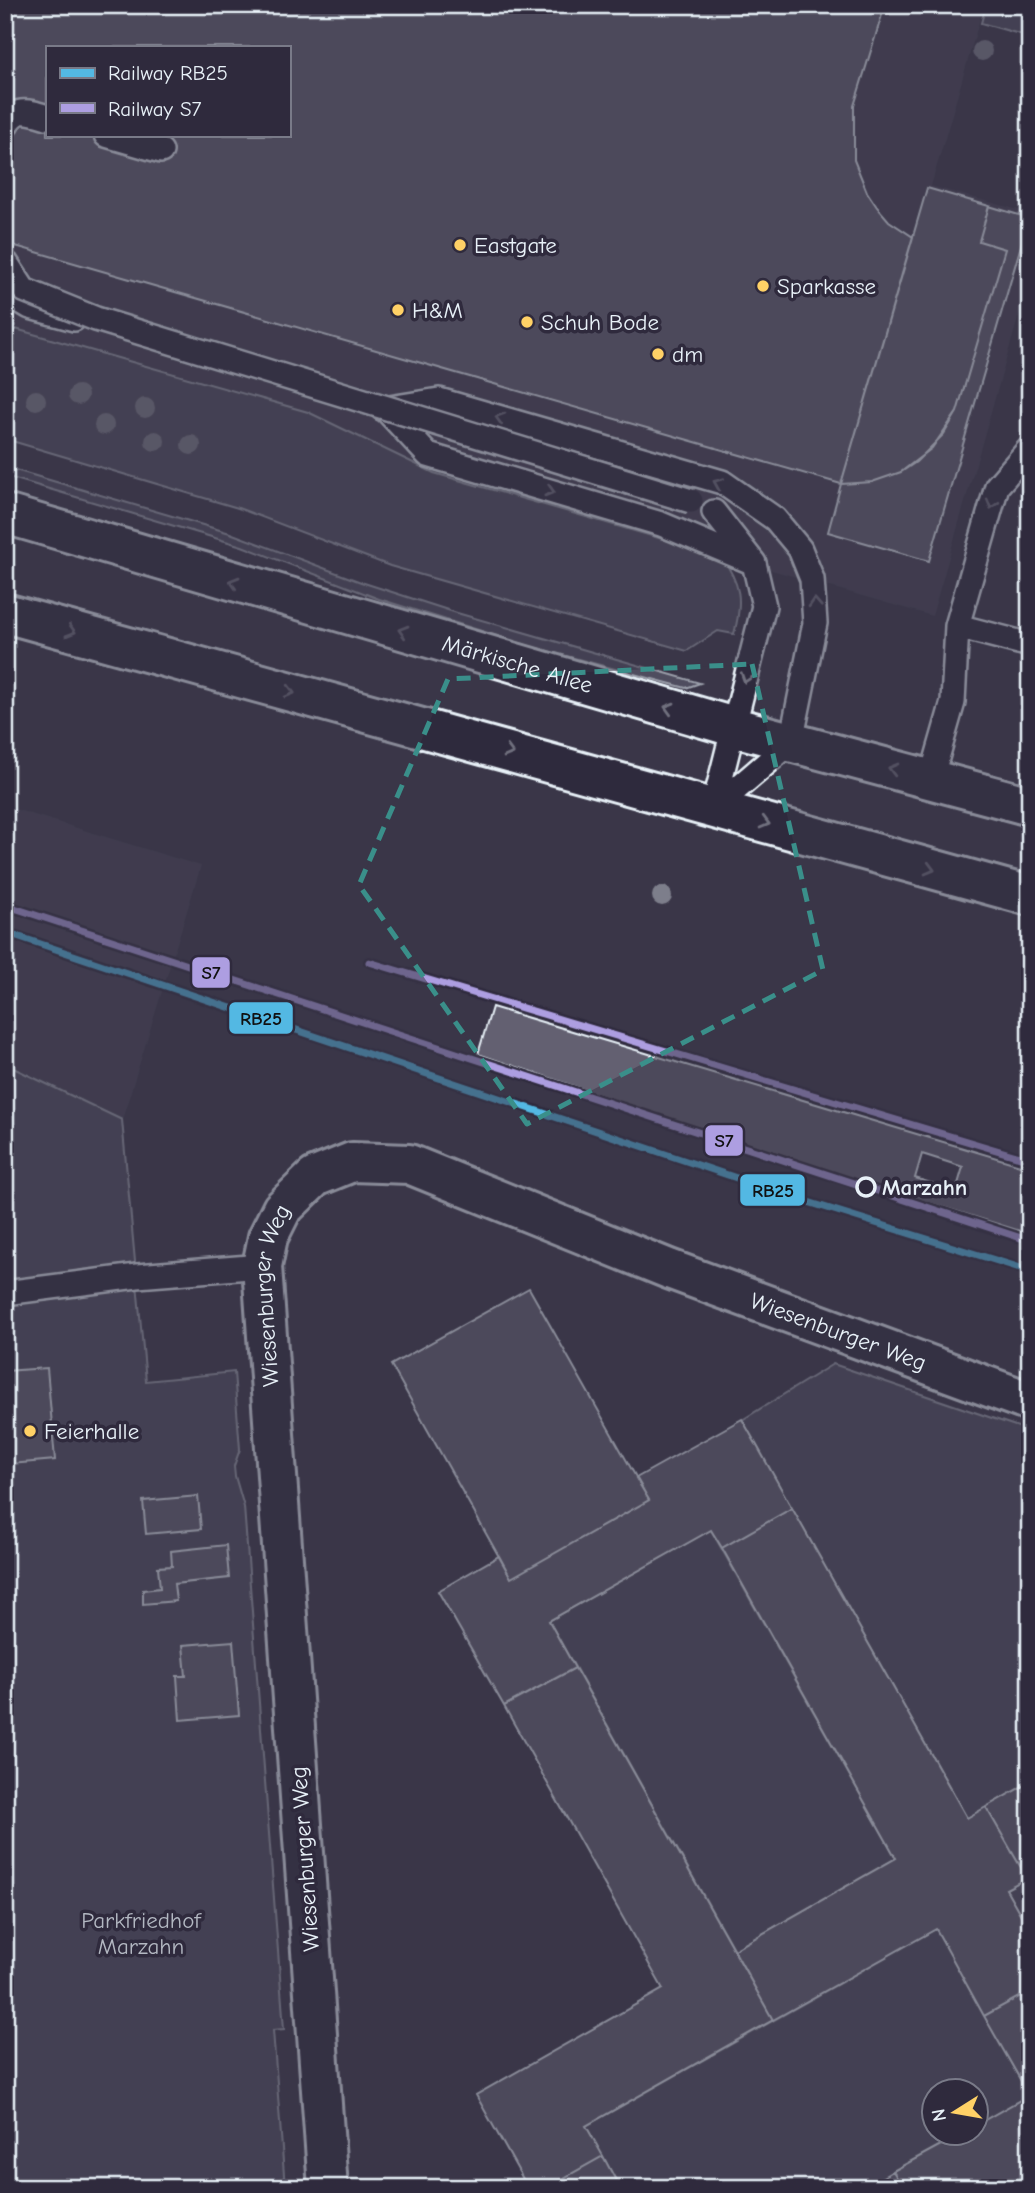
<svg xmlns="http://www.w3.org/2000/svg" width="1035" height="2193" font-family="'Comic Neue',sans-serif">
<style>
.built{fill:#464354;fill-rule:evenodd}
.green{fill:#504e5f;stroke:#9ca0ac;stroke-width:2}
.building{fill:#636171;stroke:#e8f1f8;stroke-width:2;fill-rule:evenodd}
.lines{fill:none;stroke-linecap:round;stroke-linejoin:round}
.lane-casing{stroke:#e8f1f8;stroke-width:28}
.street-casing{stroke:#e8f1f8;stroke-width:44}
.primary-casing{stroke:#e8f1f8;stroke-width:44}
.lane{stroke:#2f2a3d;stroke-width:23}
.street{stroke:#2f2a3d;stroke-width:38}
.primary{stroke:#2f2a3d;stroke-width:38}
.lane-bridge-casing{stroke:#e8f1f8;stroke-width:28;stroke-linecap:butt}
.lane-bridge{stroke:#2f2a3d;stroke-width:23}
.rail-1-casing{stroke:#2f2a3d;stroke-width:12}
.rail-2-casing{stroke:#2f2a3d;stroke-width:12}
.rail-1{stroke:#53b8e3;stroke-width:7}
.rail-2{stroke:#ad9ee1;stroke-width:7}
.tree{fill:#7d7e8b}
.oneway{stroke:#70707e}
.marked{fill:none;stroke:#3a8f8a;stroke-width:5;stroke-dasharray:14 9;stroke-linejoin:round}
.poi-dot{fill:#ffd166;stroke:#2f2a3d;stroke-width:2.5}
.stop-dot{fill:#2f2a3d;stroke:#e8f1f8;stroke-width:3.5}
.labels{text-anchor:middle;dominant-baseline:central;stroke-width:7;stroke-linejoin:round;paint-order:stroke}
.poi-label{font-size:23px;fill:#e8f1f8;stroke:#2f2a3d;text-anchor:start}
.street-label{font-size:23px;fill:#e8f1f8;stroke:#2f2a3d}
.stop-label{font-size:23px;font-weight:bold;fill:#e8f1f8;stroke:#2f2a3d;text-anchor:start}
.park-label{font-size:23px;fill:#b3b8c2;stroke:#2f2a3d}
.line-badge{stroke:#2f2a3d;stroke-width:2.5}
.pale-badge-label{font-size:19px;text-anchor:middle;font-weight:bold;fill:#111}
</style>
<rect width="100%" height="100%" fill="#3a3648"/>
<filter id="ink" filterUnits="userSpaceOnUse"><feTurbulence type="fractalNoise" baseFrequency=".0143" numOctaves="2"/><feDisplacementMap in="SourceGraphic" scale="14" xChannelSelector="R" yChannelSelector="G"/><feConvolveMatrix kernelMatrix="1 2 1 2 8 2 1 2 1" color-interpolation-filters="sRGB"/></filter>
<g filter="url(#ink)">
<path class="built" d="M5,5H984L931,186L1030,213V277L932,616L434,473L308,412L5,326ZM47,47H289V135H47Z
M5,806L201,866L122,1120L5,1064Z"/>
<path class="green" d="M986,5H1030V37L981,23Z
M5,326L308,412L434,473L721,556C741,584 743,601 734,634L718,631L687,651L390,566L238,508L5,439Z
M5,467L230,533L361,582L457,613L700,683L686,688L533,647L379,599L242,546L5,476Z
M5,1064L122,1120L146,1381L234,1372L240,1449L234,1466L235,1476L244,1507L284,2029L273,2030L285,2188H5Z
M833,1364L1030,1431V1783L967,1818L742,1420Z
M711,1530L896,1858L734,1950L549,1621Z
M1030,1875V1931L1006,1889Z
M936,1929L1029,2095L976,2125V2092H934V2134H961L864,2188H620L586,2126Z"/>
<path class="building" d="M5,5H885L854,106V160L867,192L877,207L889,221L913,237L841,484L5,243ZM47,47H289V135H47Z
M927,188L989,206L979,241L1005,249L957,412L944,434L916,462L901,472L872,482L841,484Z
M989,206L1029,218L929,561L828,532L841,484L872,482L901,472L932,448L957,412L1005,249L979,241Z
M492,1007L1030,1168V1234L820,1169L478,1054Z
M922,1154L963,1167L956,1191L915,1178Z
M529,1288L649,1500L511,1578L391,1365Z
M47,1368L55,1460L11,1464L5,1371Z
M742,1419L792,1508L722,1548L711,1530L549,1621L575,1668L504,1706L438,1591L499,1556L511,1578L649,1500L636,1478Z
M198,1496L201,1529L146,1534L143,1501Z
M792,1508L967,1818L986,1807L1027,1878L1006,1889L1030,1931V1991L984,2016L936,1929L773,2020L734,1950L896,1858L722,1548Z
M226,1545L229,1578L174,1584L176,1601L143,1604V1590L160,1588L158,1567L172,1566L171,1551Z
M233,1641L239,1715L180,1720L177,1676H186L183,1645Z
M575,1668L773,2020L586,2126L603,2156L546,2188H528L476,2095L663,1989L504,1706Z
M1030,1782V1876L1027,1878L986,1807Z
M1030,1991V2188H903L893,2171L961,2134H976V2125L1029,2095L984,2016Z
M603,2156L620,2188H546Z
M893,2171L903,2188H864Z"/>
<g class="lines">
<g class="lane-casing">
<path id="lane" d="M5,127C15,106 28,111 47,117
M106,135L161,151
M5,292L30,307L74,319
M383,409L439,400L722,482L775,519L800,549L812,579L815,623L791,742L713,809
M385,409L428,455L661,524L754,563
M1030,448L997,486L957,626L1030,645
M931,779L953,702L957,626
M713,809L764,606L754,563L714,512
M5,1293L137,1276L262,1266"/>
</g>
<g class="street-casing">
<g id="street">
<path id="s1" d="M328,2188L262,1266L268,1237L282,1209L315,1177L352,1162L409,1164L669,1269L1030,1402"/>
</g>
</g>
<g class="primary-casing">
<g id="primary">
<path id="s2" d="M5,514L734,727L1030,806"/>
<path d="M5,613L1030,896"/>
</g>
</g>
<use href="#lane" class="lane"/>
<use href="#street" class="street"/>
<use href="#primary" class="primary"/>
<g class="lane-bridge-casing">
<path id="lane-bridge" d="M5,261L24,290L96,319L691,501"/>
</g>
<use href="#lane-bridge" class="lane-bridge"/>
<g class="rail-1-casing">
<path id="rail-1" d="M5,932L808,1202L1030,1271"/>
</g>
<g class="rail-2-casing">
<path id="rail-2" d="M5,905L1030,1241
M369,962L1030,1160"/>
</g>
<use href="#rail-1" class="rail-1"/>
<use href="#rail-2" class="rail-2"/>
</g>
<g class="tree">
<circle cx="982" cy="51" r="10"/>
<circle cx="78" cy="395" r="10"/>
<circle cx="36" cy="400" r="10"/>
<circle cx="145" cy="408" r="10"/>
<circle cx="104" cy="425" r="10"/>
<circle cx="155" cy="441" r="10"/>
<circle cx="191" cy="445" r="10"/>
<circle cx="662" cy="896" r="10"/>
</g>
<defs><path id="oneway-chevron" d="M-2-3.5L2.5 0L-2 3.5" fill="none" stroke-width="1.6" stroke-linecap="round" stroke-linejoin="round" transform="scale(1.75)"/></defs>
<g class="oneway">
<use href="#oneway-chevron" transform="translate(500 418) rotate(-164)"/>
<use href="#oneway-chevron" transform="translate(718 483) rotate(-157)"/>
<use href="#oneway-chevron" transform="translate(550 491) rotate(17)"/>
<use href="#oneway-chevron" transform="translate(992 504) rotate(106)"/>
<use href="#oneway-chevron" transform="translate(234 582) rotate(-164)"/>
<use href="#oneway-chevron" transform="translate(815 603) rotate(-93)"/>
<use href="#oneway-chevron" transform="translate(71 631) rotate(16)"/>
<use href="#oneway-chevron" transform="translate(403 631) rotate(-164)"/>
<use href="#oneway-chevron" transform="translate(746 678) rotate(108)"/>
<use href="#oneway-chevron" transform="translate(290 692) rotate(15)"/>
<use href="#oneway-chevron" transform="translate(669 708) rotate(-164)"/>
<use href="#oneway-chevron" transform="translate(509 752) rotate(15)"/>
<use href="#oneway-chevron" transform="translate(893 769) rotate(-165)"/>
<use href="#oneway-chevron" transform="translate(765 823) rotate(15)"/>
<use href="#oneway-chevron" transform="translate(930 869) rotate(15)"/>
</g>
</g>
<path d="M0 0H1035V2193H0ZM752,664L823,970L527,1124L359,885L448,679Z" fill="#3a3648" fill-opacity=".55" fill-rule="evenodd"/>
<path class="marked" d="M752,664L823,970L527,1124L359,885L448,679Z"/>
<g class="poi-dot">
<circle cx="460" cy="245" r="7"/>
<circle cx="763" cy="286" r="7"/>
<circle cx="398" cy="310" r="7"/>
<circle cx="527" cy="322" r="7"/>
<circle cx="658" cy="354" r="7"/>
<circle cx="30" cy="1431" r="7"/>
</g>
<circle class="stop-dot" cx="866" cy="1187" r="9"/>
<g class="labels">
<g class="poi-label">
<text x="474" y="245">Eastgate</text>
<text x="777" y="286">Sparkasse</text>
<text x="412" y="310">H&amp;M</text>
<text x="541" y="322">Schuh Bode</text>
<text x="672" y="354">dm</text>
<text x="44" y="1431">Feierhalle</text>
</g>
<g class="street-label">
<text stroke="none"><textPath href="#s2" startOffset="534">Märkische Allee</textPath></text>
<text stroke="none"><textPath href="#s1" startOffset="896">Wiesenburger Weg</textPath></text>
<text stroke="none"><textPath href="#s1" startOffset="1589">Wiesenburger Weg</textPath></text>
<text transform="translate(305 1859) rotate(-94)">Wiesenburger Weg</text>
</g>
<g class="stop-label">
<text x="882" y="1187">Marzahn</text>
</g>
<g class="park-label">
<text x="141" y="1920">Parkfriedhof<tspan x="141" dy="26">Marzahn</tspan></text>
</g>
</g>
<g class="line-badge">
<rect x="191" y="956" width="40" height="33" rx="7" fill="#ad9ee1"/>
<rect x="228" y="1001" width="66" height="34" rx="7" fill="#53b8e3"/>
<rect x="704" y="1124" width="40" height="33" rx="7" fill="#ad9ee1"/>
<rect x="739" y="1173" width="67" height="34" rx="7" fill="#53b8e3"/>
</g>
<g class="pale-badge-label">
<text x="211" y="979">S7</text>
<text x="261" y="1025">RB25</text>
<text x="724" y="1147">S7</text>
<text x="773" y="1197">RB25</text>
</g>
<rect width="1035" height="2193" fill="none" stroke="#2f2a3d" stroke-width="28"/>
<rect x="14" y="14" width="1007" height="2165" fill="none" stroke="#e8f1f8" stroke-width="2.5" filter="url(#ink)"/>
<rect x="46" y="46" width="245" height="91" fill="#2f2a3d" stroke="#797a88" stroke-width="2"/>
<rect x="60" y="68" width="35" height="10" fill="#53b8e3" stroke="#797a88" stroke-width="2"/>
<text x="108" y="80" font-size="21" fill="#e8f1f8">Railway RB25</text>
<rect x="60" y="103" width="35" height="10" fill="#ad9ee1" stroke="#797a88" stroke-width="2"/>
<text x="108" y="116" font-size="21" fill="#e8f1f8">Railway S7</text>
<g transform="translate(955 2112) rotate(259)"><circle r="33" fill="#2f2a3d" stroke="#797a88" stroke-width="2"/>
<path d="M0-5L12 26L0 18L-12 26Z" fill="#ffd166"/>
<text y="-10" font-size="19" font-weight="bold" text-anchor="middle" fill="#e8f1f8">N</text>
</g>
</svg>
